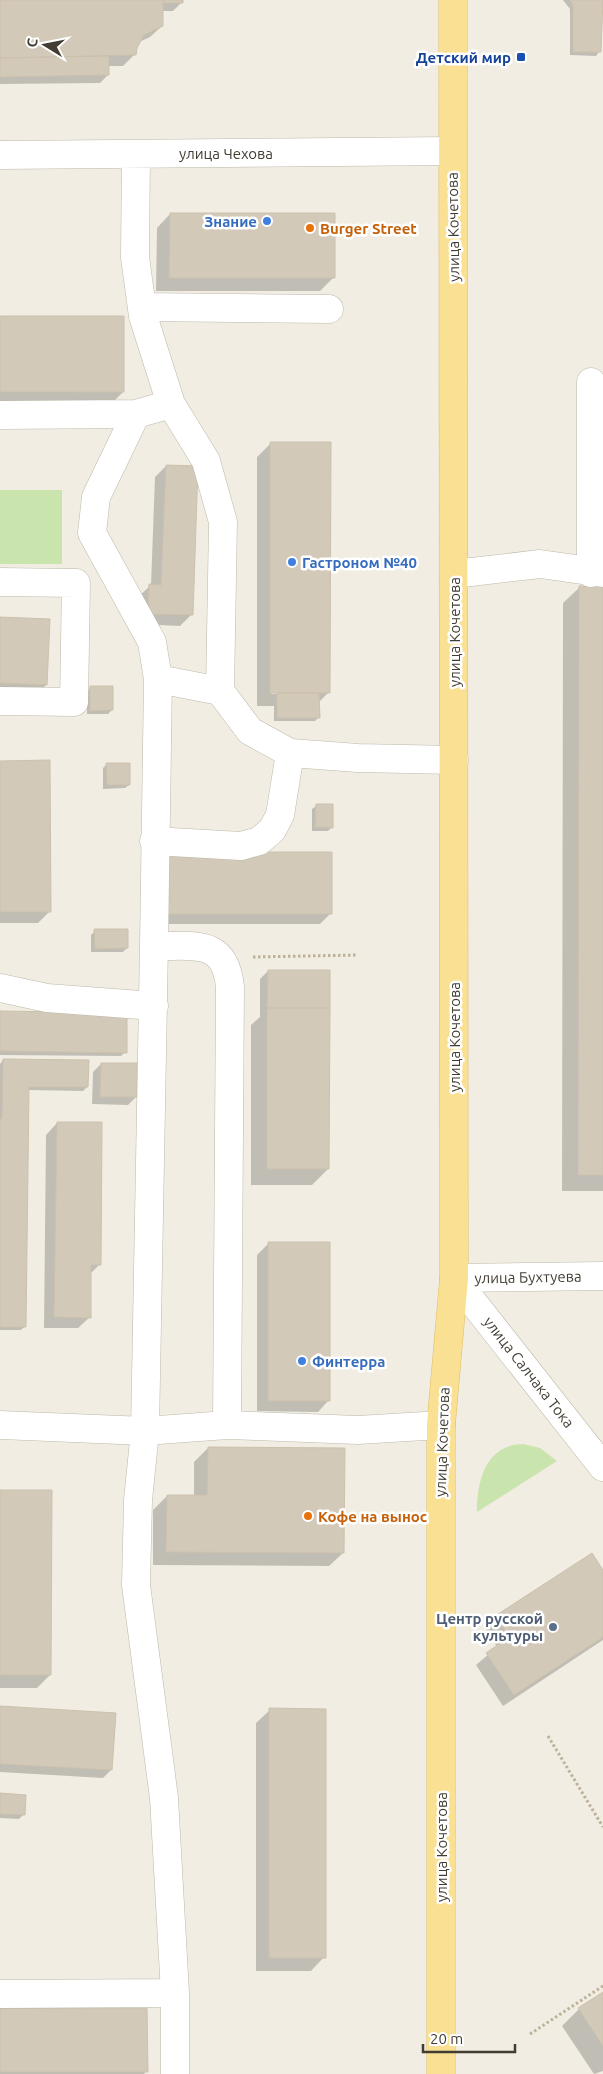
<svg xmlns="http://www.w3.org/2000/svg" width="603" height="2074" font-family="Ubuntu,sans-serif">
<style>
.green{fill:#c9e4ac}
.shadow{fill:#0003;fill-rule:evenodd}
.building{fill:#d2c9b9;stroke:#ccc1ac}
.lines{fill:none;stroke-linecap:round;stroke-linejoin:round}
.minor-casing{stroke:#beb8a9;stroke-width:29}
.major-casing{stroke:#debd63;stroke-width:29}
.path{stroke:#bdb198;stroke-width:3;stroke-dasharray:2.5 2.5;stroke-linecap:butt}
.minor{stroke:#fff;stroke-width:28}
.major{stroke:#fae092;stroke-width:28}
.transit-dot{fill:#1a4fb4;stroke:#fff;stroke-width:2}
.shop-dot{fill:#3f7fe0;stroke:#fff;stroke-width:2}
.food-dot{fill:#e8710a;stroke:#fff;stroke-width:2}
.service-dot{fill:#5c6f8a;stroke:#fff;stroke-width:2}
.labels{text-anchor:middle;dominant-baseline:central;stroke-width:5;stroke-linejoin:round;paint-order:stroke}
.transit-label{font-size:15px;font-weight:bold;fill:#164399;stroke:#fff;text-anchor:end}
.street-label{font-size:15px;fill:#423d33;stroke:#fff}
.shop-label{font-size:15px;font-weight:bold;fill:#366cbe;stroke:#fff;text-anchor:start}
.food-label{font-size:15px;font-weight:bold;fill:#c56008;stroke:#fff;text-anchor:start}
.service-label{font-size:15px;font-weight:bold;fill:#4e5e75;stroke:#fff;text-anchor:end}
</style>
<rect width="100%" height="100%" fill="#f1ede3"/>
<path class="green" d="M0,490H62V564H0Z
M523,1444L540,1448L557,1461L477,1512C477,1482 485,1445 523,1444Z"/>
<path class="shadow" d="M0,0H181V3L173,11H162V26L150,37L139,42L134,55L123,66H108V75L100,83L0,84Z
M563,0H603L599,52L596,56L570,55V9Z
M170,214L334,277L320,291H156L157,228Z
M0,317L123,392L110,405H0Z
M270,444L329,692L318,703V718L315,721H274V706H257V457ZM271,692L317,694H271Z
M166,466L191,615L180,626L137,624L138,597L151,585L155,477Z
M580,587H603V1191H562L563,603Z
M0,618L46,685L35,696L0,694Z
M91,687L112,710L108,714H87V691Z
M0,762L49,912L38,923H0Z
M107,764L129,785L125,788L103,789V768Z
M316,806L332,827L328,831H312V809Z
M156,865L331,913L320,924H156Z
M95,931L127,948L123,952H91V935Z
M268,971L328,1169L312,1185H251V1025L260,1017V979Z
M0,1013L125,1052L121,1056L0,1055Z
M3,1060L87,1087L83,1091L28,1090L25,1326L21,1330H0V1064Z
M101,1064L136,1097L128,1105L92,1104L93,1072Z
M57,1123L99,1265L90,1274V1317L78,1328H44L46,1135Z
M268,1244L329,1400L318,1412L257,1411V1255Z
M208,1448L343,1553L329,1566L153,1565V1510L167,1496H194V1462Z
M0,1491L50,1675L37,1688H0Z
M603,1572V1640L503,1706L476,1665L497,1647L485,1628L496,1617Z
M0,1708L111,1770L103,1778L0,1772Z
M270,1710L324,1957L311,1971H256V1723Z
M0,1794L23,1815L19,1819L0,1818Z
M603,1993V2071L594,2074L562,2026L579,2009Z
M0,2009L146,2071L144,2074H0Z"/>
<path class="building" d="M0,0H163V26L144,35L137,48L136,55L0,58Z
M163,0H183V3H163Z
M570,0H603L601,52H573V5Z
M109,56V75L0,77V58Z
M170,213H335V278H169Z
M0,316H124V392H0Z
M270,442H331L330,693H270Z
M166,465L198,466L193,615L148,614L149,584L161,585Z
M579,586H603V1175H578Z
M0,617L50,619L47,685L0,683Z
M90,686H113V710L90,711Z
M277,693H319L320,718H277Z
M50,760L51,912H0V761Z
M106,763H130V785H107Z
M316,804H333V828L315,827Z
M167,852H332V914H167Z
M94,929H128V948L95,949Z
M268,970H330V1008H267Z
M267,1008H330L329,1169H267Z
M0,1011L127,1013V1053L0,1051Z
M3,1059L89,1060L88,1087H29L26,1327H0V1119H2Z
M101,1063H137V1097H100Z
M57,1122H102L101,1265H91V1318L54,1317Z
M268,1242H330V1401H268Z
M208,1447L345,1448L344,1553L166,1552L167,1495H207Z
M0,1490H52L51,1675H0Z
M592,1553L603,1570V1637L514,1695L486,1653L509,1637L495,1616Z
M0,1706L116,1713L112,1770L0,1764Z
M269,1708L326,1709V1958H269Z
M0,1793L26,1795L25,1815L0,1814Z
M603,1992V2046L578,2008Z
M0,2008H147L148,2072H0Z"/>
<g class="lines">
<g class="minor-casing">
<path id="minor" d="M136,154L135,257L143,316L171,404L206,461L223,522L220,691L250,731L290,753L358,758L454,760
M0,155L452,151
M142,307L329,309
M591,382V573
M171,404L136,414L96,497L92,533L152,642L158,679L154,946C193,947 225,937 230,987L227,1425L358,1430L441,1425
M0,415L136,414
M454,574L540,564L603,573
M0,582L76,583L74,702L0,701
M158,679L220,691
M154,841L241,846L259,841L272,830L280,815L290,753
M154,946L145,1431L138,1500L136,1585L164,1798L175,1993V2074
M0,988L47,998L154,1006
M454,1278L603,1467
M454,1278L603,1276
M0,1425L145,1431L227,1425
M0,1994L175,1993"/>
</g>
<g class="major-casing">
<path id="major" d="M441,2074V1425L454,1278L453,0"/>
</g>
<path class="path" d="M253,957L358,955
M548,1736L603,1827
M530,2034L603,1986"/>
<use href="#minor" class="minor"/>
<use href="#major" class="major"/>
</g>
<rect class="transit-dot" x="516" y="52" width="10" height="10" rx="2.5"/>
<g class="shop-dot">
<circle cx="267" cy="221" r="5"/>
<circle cx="292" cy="562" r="5"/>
<circle cx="302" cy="1361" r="5"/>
</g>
<g class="food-dot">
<circle cx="310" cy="228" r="5"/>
<circle cx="308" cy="1516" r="5"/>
</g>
<circle class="service-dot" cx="553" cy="1627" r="5"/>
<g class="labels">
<g class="transit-label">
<text x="511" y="57">Детский мир</text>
</g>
<g class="street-label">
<text x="226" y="153">улица Чехова</text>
<text transform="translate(453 227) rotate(-91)">улица Кочетова</text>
<text transform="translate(454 632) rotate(-90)">улица Кочетова</text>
<text transform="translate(454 1037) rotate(-90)">улица Кочетова</text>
<text transform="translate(528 1277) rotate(-1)">улица Бухтуева</text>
<text transform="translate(529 1372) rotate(52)">улица Салчака Тока</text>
<text transform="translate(442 1442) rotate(-88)">улица Кочетова</text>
<text transform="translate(441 1847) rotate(-90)">улица Кочетова</text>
</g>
<g class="shop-label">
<text x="257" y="221" text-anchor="end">Знание</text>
<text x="302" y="562">Гастроном №40</text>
<text x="312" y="1361">Финтерра</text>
</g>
<g class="food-label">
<text x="320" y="228">Burger Street</text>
<text x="318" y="1516">Кофе на вынос</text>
</g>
<g class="service-label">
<text x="543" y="1618">Центр русской<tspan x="543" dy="17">культуры</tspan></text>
</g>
</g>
<g transform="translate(45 45) rotate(280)" stroke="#ffffff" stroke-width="4" paint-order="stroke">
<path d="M0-4L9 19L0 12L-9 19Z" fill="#423d33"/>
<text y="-8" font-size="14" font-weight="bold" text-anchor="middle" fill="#423d33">С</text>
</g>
<path d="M423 2044v8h92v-8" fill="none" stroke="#423d33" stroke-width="2.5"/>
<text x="430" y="2044" font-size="15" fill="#423d33" stroke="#ffffff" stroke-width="4" paint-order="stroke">20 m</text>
</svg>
